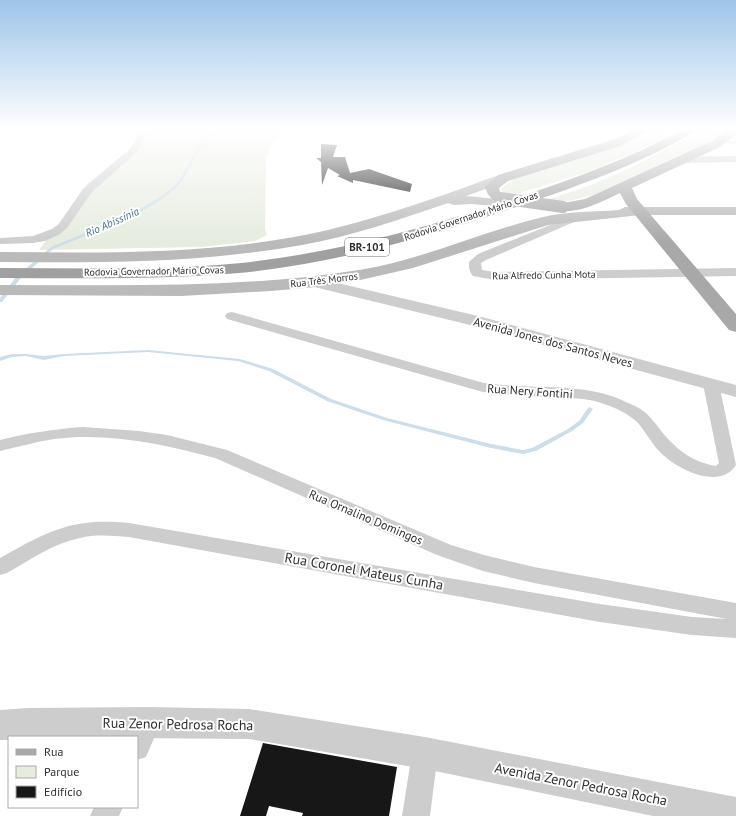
<svg xmlns="http://www.w3.org/2000/svg" width="736" height="816" font-family="'PT Sans',sans-serif">
<style>
.green{fill:#e6ecdf}
.lines{fill:none;stroke-linecap:round;stroke-linejoin:round}
.stream{fill:#ccdeea;fill-rule:evenodd}
.building{fill:#171717}
.service{fill:#cdcdcd;fill-rule:evenodd}
.minor{fill:#cdcdcd;fill-rule:evenodd}
.tertiary{fill:#cdcdcd;fill-rule:evenodd}
.secondary{fill:#bababa;fill-rule:evenodd}
.primary{fill:#a8a8a8;fill-rule:evenodd}
.trunk{fill:#a0a0a0;fill-rule:evenodd}
.primary-bridge{stroke:#a8a8a8;stroke-width:12}
.labels{text-anchor:middle;dominant-baseline:central;stroke-width:4;stroke-linejoin:round;paint-order:stroke}
.far-street-label{font-size:10px;fill:#303030;stroke:#fff}
.far-water-label{font-size:11px;font-style:italic;fill:#43708c;stroke:#fff}
.shield{fill:#fff;stroke:#6e6e6e;stroke-width:1}
.shield-label{font-size:11px;font-weight:bold;fill:#303030}
.street-label{font-size:12px;fill:#303030;stroke:#fff}
.near-street-label{font-size:14px;fill:#303030;stroke:#fff}
</style>
<rect width="100%" height="100%" fill="#fff"/>
<path class="green" d="M68,129H288L272,143L266,159L265,229L267,235L255,241L201,247L39,250L70,208L87,184L130,149L140,134Z
M652,129H667L664,137L640,150L590,171L513,195L503,193L501,191L503,187L516,178L623,144Z
M705,129H731L718,139L593,195L569,201L547,200L588,186L628,169Z"/>
<g class="lines">
<path class="stream" d="M210,129H212L207,141L198,152L184,178L176,188L162,199L134,216L53,249L20,279L2,302H0V298L16,277L51,247L132,214L160,197L174,186L181,178L195,152L205,141Z
M148,350L240,359L273,369L331,399L387,418L491,444L523,450L532,448L568,429L579,421L588,408L590,407L593,409L583,423L572,431L536,451L523,454L491,448L383,420L327,401L269,371L238,361L148,352L64,356L44,360L26,356L12,357L0,361V357L12,354H26L44,356L64,354Z"/>
</g>
<path class="building" d="M321,144L337,145L333,157H345L350,173L369,169L412,184L410,192L353,180V183L337,176L340,175L328,168L322,185L321,162L316,158H321Z
M263,743L397,767L389,816H302L303,813L269,806L266,816H240Z"/>
<g class="lines">
<path class="service" d="M720,140L736,142V144L720,142Z"/>
<path class="minor" d="M140,129H148L138,151L91,193L67,228L60,234L45,241L33,243L0,244V238L33,236L52,229L59,224L83,189L131,148Z
M736,156V162L682,163L677,160L682,157Z
M577,214L582,217L581,219L486,260L481,263L482,270L495,272L736,268V276L495,280L473,276C469,271 469,268 469,262L478,254Z
M232,312L484,383C529,390 585,381 626,402C633,405 642,409 647,414C652,419 657,425 661,431C676,449 692,462 716,466L719,463L703,384L706,381L711,379L716,381L719,384L736,465C720,491 676,469 660,452C651,443 645,430 636,421C628,414 614,407 604,404C589,398 571,398 556,398C531,396 507,395 483,392L227,319L225,316L227,313Z
M83,427L139,431L167,435L227,450L451,545L484,555L534,567L736,603V638L692,635L600,622L129,537C113,536 96,534 80,538C54,543 30,560 7,573L0,575V558C27,543 55,526 86,523C100,521 115,522 129,523L600,604L692,617L727,619L534,583L483,571L437,555L215,458C163,444 108,432 54,439C35,442 18,447 0,451V440C28,433 54,429 83,427Z
M149,710L158,714L161,722L146,757L137,760V737H129L140,714Z
M425,741L434,744L438,753L430,816H402L412,753L416,744Z
M94,807H123L119,816H90Z"/>
<path class="tertiary" d="M312,277L478,316L736,385V397L466,324L306,285L304,282L306,279Z
M149,707L249,709L425,737L736,797V816H653L425,769L249,739L9,737V740H0V710L28,708Z"/>
<path class="secondary" d="M503,174L508,175L510,178L508,181L466,196L498,199L500,202L498,205L493,206L471,204L454,205L448,203C401,219 352,236 302,245C203,263 101,263 0,262V252C109,253 221,255 328,230C369,220 409,207 449,193C467,187 485,179 503,174Z
M625,207H736V215H640L548,225L413,268L360,280L316,287L271,291L181,296L0,295V285C120,285 240,289 359,270C422,260 481,232 543,217C568,211 594,212 619,210Z"/>
<path class="primary" d="M635,129H650L648,131L620,146L508,181L499,188L500,192L507,198L505,201C494,204 488,197 485,187L498,175L612,140Z
M728,129H736V134L720,147L632,188L637,199L736,314V332L729,330L626,204L620,193C603,201 577,215 558,210L556,207L558,204L585,199L712,141Z"/>
<path class="trunk" d="M684,129H698L696,131C638,165 576,187 513,208C424,238 333,264 239,273C159,280 80,278 0,278V268C80,268 161,271 241,263C334,253 422,229 510,200C570,180 629,159 684,129Z"/>
<path class="primary-bridge" d="M500,198L563,207"/>
</g>
<linearGradient id="sky" x2="0" y2="1"><stop stop-color="#9dc5e9"/><stop offset="0.53" stop-color="#fff"/><stop offset="1" stop-color="#fff" stop-opacity="0"/></linearGradient>
<rect width="736" height="243" fill="url(#sky)"/>
<g class="labels">
<g class="far-street-label">
<text transform="translate(471 216) rotate(-18)">Rodovia Governador Mário Covas</text>
<text transform="translate(154 271) rotate(-1)">Rodovia Governador Mário Covas</text>
<text transform="translate(544 275) rotate(-1)">Rua Alfredo Cunha Mota</text>
<text transform="translate(324 280) rotate(-7)">Rua Três Morros</text>
</g>
<g class="far-water-label">
<text transform="translate(112 222) rotate(-24)">Rio Abissínia</text>
</g>
<rect class="shield" x="345" y="238" width="44" height="18" rx="3"/>
<g class="shield-label">
<text x="367" y="247">BR-101</text>
</g>
<g class="street-label">
<text transform="translate(553 342) rotate(15)">Avenida Jones dos Santos Neves</text>
<text transform="translate(530 391) rotate(4)">Rua Nery Fontini</text>
<text transform="translate(366 517) rotate(23)">Rua Ornalino Domingos</text>
</g>
<g class="near-street-label">
<text transform="translate(364 571) rotate(10)">Rua Coronel Mateus Cunha</text>
<text transform="translate(178 724) rotate(1)">Rua Zenor Pedrosa Rocha</text>
<text transform="translate(581 784) rotate(11)">Avenida Zenor Pedrosa Rocha</text>
</g>
</g>
<rect x="8" y="736" width="130" height="72" fill="#ffffff" stroke="#acacac"/>
<rect x="16" y="749" width="20" height="6" fill="#a8a8a8" stroke="#acacac"/>
<text x="44" y="756" font-size="12" fill="#303030">Rua</text>
<rect x="16" y="766" width="20" height="12" fill="#e6ecdf" stroke="#acacac"/>
<text x="44" y="776" font-size="12" fill="#303030">Parque</text>
<rect x="16" y="786" width="20" height="12" fill="#171717" stroke="#acacac"/>
<text x="44" y="796" font-size="12" fill="#303030">Edifício</text>
</svg>
